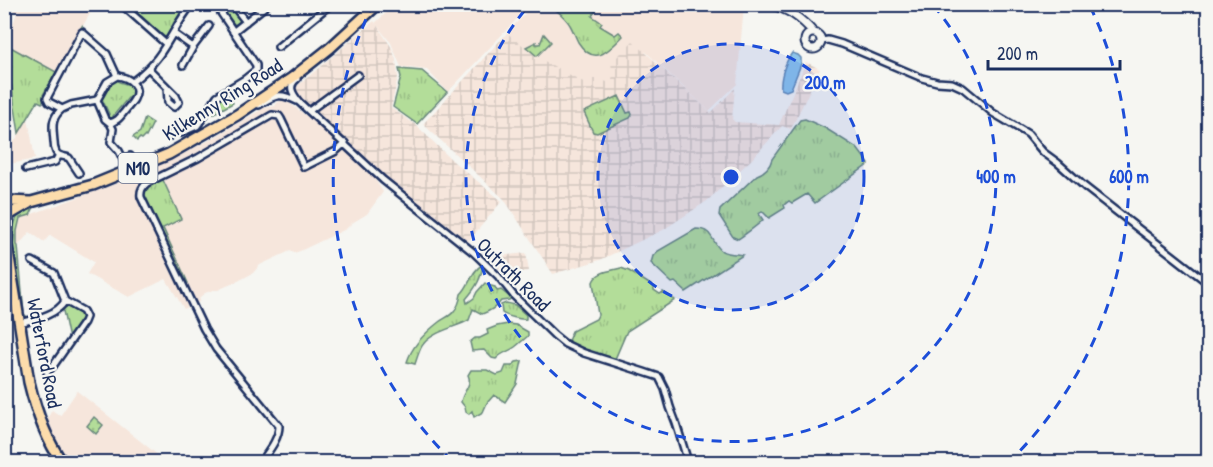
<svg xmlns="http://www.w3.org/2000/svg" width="1213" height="467" font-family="'Patrick Hand',sans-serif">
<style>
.built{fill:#f6e6dc}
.industrial{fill:url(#industrial-grid)}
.grass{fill:url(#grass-tufts);stroke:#67867c;stroke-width:1.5}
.forest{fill:url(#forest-firs);stroke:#67867c;stroke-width:1.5}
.park{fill:url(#park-dots);stroke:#67867c;stroke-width:1.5}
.water{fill:#8dc4eb;stroke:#5f88b3;stroke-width:1.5}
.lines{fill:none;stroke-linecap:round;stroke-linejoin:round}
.minor-casing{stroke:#1b2f5e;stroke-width:10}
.tertiary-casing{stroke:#1b2f5e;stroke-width:11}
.trunk-casing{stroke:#1b2f5e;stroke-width:14}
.minor{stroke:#f6f6f2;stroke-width:5}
.tertiary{stroke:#f6f6f2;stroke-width:7}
.trunk{stroke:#fcdcac;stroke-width:9}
.ring{fill:none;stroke:#1d4ed8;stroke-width:3;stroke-dasharray:10 8}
.labels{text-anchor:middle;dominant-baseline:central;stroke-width:4.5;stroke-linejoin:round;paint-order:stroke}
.shield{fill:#f6f6f2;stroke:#5d6b8a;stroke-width:1.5}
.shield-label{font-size:18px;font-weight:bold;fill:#1b2f5e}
.street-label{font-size:20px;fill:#1b2f5e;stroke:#f6f6f2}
.centre{fill:#1d4ed8;stroke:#f6f6f2;stroke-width:3}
.ring-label{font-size:18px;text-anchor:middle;font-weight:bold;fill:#1d4ed8;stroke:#f6f6f2;stroke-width:4.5;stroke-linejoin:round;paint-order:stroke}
</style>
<defs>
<pattern id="industrial-grid" width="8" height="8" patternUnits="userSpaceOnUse" patternTransform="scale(1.5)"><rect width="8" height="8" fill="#f6e6dc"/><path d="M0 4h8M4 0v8" fill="none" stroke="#d2c6bf"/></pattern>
<pattern id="grass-tufts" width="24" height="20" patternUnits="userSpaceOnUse" patternTransform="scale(1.5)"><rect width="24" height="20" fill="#b3dd99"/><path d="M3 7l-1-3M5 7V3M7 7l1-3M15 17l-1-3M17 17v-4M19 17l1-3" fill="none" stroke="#99be86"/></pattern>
<pattern id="forest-firs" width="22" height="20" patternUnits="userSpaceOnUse" patternTransform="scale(1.5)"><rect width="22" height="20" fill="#b3dd99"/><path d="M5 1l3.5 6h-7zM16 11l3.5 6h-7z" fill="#99be86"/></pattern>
<pattern id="park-dots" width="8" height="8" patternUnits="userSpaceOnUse" patternTransform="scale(1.5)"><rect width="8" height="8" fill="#b3dd99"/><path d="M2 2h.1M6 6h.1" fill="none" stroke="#99be86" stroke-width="1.8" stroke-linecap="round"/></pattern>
</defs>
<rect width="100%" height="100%" fill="#f6f6f2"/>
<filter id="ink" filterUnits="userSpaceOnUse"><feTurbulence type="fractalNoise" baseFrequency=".0167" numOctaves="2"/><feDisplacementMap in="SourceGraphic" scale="12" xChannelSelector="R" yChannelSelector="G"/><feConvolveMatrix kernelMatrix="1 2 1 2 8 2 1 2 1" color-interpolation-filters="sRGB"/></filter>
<g filter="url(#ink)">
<path class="built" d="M396,4H530V5L448,92L427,70L401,67L391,43L375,23Z
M5,5H4H95L56,72L5,44L17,13Z
M531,5H744L737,84L709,111L646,52L607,84L586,87L536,58L507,33L532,6Z
M282,100L287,101L318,125L374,178L383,192L367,214L352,223L346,229L300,251L294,253L290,251L260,265L253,273L240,280L218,290H213L205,293L200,297L199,302L184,309L166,279L129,297L87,274L94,262L50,235L44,242L30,232L18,246L17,245V231L21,218L118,183L172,159L208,141L264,108L275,106L277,103Z
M28,118L35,159L5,165V141H15Z
M77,391L163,459L161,462H68L54,439L46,421L52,410L60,416Z"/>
<path class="industrial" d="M374,21L392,48L396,60L398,77L391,108L416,125L454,162L502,201L467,243L405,195L294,92L295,88Z
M507,33L539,58L587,84L593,79H599L607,82L613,77L611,63L633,41L711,113L735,88L732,119L735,122L779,125L806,62L820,69L791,129L782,126L752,159L707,201L663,230L600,260L553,274L504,199L423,124Z
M526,253L529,271L512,273L505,275L502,271L493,263L498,256Z"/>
<path class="grass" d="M124,5H189L168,36C160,40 153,30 147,25L149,23L142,17L140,19Z
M550,5H600L592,16L602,23L600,26L615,35L619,32L623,36C608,52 594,67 578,42C575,36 573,30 570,25C565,16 557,11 550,5Z
M82,26L83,28L58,73L56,72L43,95L45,99L42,103L38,101L19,133L5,44L56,72Z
M399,69L422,71L447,92L417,124L393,107L401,77Z
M118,78L119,82L126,84V80C133,87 134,89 132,98H128L113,116L116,118L111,120L107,117L109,114L103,101L100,104V100L101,97H103L109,83Z
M227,91L233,103L213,114L209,111L219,96Z
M619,96L627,113L631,112L632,115L630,118L597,133L593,132L584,112Z
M145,118L153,123L146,137L145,136L142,139L140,138L137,141L133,137L140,132Z
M805,119L825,128L857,148L869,164L815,203L807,194L792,203L789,201L784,205L785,208L769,218L762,211L759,214L763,220C759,224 743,236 738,239L733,237L719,215L720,210L757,175C765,172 770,167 772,159L800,120Z
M160,180H163L181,219L163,228L188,283L185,284L145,201C142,187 149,185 160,180Z
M33,209L30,215L20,218L17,231V245L18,246L24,314L27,317H25L22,314C19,294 4,228 20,214C23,211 28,210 33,209Z
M696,229C714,229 711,243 722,251C728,254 736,254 743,255L686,292L675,282L672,283L651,263L653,256L658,251Z
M482,265C483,278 474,290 466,299L467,303L474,298L477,292L485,283L487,285L495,287L497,291L501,290L511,298L509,300L501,301C496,308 490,311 482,314L473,309L469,320C455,328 430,332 422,346C419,351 417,358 415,364L407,362C412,346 426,332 439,322C444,318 451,316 454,311C458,307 460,300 461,294C470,286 471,271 482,265Z
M621,268L629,271L654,287V290L660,294L663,292L675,300L627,331L615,359L586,350L568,341L572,331L596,319L598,315L593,282C597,271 611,271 621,268Z
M506,303L515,305L526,315V319C521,320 506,316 502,313L501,305Z
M66,306L79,311L83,315V317L69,339L63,311Z
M508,324L516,325L528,332V336C523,340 519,344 515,347C508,352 501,353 496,359L492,358L484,350L472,351L470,342L475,338H480L488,334L487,330L497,326Z
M522,361L517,384L505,402L494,395L487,403L483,412L474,417L472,411L469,414L466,412L465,407L461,402C462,392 473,385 468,375L471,370H487L497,375L503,373L506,366H512L516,362Z"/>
<path class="forest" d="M220,5H229L226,7L231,13L235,10L240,19V22L236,25L234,24Z"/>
<path class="park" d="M544,34L551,42L537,56L526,47L536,42V44H540Z
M94,417L103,425L96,434L87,426Z"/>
<path class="water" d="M792,53L798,55L801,58V64L791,89L786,91L781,89C780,78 785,62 792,53Z"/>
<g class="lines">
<g class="minor-casing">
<path id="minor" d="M121,4L166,44
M232,4L246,22
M233,32L268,4
M173,33L193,47
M821,41L828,40L842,44L922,78L937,82L952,83L963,88L993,113L1028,134L1043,152L1058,163L1085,187L1208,283
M278,47L331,4
M183,65L193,47L209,26
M148,68L176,96L179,102L174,107L168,102L167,87
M117,76C129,77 141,86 134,99C132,103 128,107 125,111C120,117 118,121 110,123L105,119L97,100L107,82Z
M297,79C287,86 293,94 299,102L383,180L473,252L498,276L514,296L554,335L565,344L584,353L644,372L659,377L665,389L670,407L676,423L688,462
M132,82C141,75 150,67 157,58C170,41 178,21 192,4
M97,100L71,105L62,109L49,102L47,98L82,32L107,54L117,76
M259,105C276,95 279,92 297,101
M62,109C50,119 53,128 54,142C54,144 55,150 56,152C58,157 65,156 69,158L79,173
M309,111L358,75
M110,123L113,129L111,142L119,151L123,159L130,156
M174,131L181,133L197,126L200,122L217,96L245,79L256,70V65L215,4
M170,136L178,124
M26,169L55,162L59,155
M19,323C34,319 56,316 65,301L54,273L32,261
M47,372L53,366L84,322L86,317L83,311L65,301
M261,462C268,452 279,439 279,426L216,349L204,329L141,197C140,191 142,187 147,183L198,158L272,115L279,116L281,119L304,167L336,151L345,143"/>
</g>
<g class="tertiary-casing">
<path id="tertiary" d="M769,4C788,9 801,18 814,33
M805 41a8 8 0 1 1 16 0a8 8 0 1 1-16 0Z"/>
</g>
<g class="trunk-casing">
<path id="trunk" d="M9,201L31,202L93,185L169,154L237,115L292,78L330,48L378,4
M12,213L29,203
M8,218L7,245L29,382C36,411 45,438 62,462"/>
</g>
<use href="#minor" class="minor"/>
<use href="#tertiary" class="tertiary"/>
<use href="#trunk" class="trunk"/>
</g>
</g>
<circle cx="731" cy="177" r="133" fill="#1d4ed8" fill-opacity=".12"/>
<g class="ring">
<circle cx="731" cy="177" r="133"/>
<path d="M933 5A265 265 0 1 1 529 5"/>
<path d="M452 461A398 398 0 0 1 372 6M1090 6A398 398 0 0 1 1010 461"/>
</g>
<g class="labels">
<rect class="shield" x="118.5" y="153" width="39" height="30" rx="4.5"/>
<g class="shield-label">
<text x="138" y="168">N10</text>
</g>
<g class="street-label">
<text transform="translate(222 99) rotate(-32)">Kilkenny Ring Road</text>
<text transform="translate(514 274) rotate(45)">Outrath Road</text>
<text transform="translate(45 353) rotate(79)">Waterford Road</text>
</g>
</g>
<circle cx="731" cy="177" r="9" class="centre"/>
<g class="ring-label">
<text x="825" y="89">200 m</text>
<text x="996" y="183">400 m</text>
<text x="1129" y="183">600 m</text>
</g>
<rect width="1213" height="467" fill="none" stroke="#f6f6f2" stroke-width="24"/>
<rect x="12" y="12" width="1189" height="443" fill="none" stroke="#1b2f5e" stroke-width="2" filter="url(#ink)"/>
<path d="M988 60v9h132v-9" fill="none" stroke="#1b2f5e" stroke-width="3"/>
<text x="997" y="60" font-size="18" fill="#1b2f5e" stroke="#f6f6f2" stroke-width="4.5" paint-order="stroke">200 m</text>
</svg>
